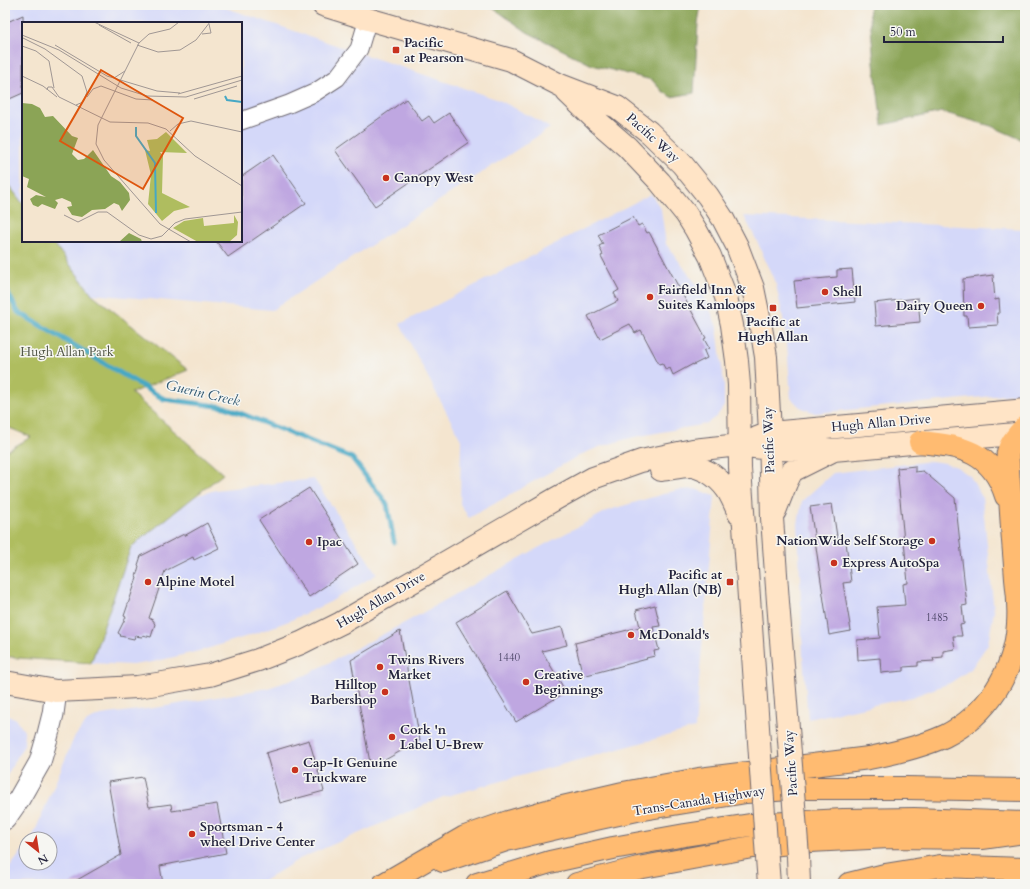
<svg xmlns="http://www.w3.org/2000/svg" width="1030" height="889" font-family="Cardo,serif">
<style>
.built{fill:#d4d8f9}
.green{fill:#afbd5f;stroke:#68704d}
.forest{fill:#8ba456;stroke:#566348}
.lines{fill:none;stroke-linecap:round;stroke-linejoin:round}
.stream{stroke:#46a8c5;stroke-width:5}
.building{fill:#bfa7e1}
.minor-casing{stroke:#6c666f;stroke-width:19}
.tertiary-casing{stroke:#6c666f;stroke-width:23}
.secondary-casing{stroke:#6c666f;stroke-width:24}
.motorway-casing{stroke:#6c666f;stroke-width:24}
.minor{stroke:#fff;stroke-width:17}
.tertiary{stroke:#fff;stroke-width:21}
.secondary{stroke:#ffe4c6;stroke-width:22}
.motorway{stroke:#ffbb71;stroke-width:22}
.secondary-bridge-casing{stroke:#6c666f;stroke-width:24;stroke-linecap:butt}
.secondary-bridge{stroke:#ffe4c6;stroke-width:22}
.poi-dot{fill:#c8321e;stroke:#f6f6f2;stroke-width:1.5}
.labels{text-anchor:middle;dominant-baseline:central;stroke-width:3;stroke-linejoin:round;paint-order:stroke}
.number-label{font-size:11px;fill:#494364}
.poi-label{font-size:13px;font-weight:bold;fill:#22223b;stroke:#f6f6f2;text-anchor:start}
.street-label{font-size:13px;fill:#22223b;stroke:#f6f6f2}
.park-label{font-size:13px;fill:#535848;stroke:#f6f6f2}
.water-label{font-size:14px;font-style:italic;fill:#305872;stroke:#f6f6f2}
.inset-river{fill:none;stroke:#46a8c5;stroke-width:2}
.inset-road{fill:none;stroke:#a09794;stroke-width:1}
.view{fill:#de560e;fill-opacity:0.15;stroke:#de560e;stroke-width:2}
.inset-edge{fill:none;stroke:#22223b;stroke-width:2}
</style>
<rect width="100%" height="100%" fill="#f6f6f2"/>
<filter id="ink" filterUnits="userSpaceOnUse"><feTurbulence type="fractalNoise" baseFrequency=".025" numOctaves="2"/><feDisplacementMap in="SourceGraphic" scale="8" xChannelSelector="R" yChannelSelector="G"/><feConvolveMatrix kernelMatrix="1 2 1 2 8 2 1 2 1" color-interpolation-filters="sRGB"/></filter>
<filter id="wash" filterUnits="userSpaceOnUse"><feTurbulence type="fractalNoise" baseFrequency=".012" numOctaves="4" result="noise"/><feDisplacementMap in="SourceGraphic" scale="16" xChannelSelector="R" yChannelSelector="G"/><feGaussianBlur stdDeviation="0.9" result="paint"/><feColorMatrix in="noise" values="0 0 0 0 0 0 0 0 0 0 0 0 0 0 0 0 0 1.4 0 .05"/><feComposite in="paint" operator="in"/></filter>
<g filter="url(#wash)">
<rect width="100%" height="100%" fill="#f4e5cf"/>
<path class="built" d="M5,5H217L499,100L528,115L550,128L272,310L92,294L52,241H241V23H23V204L5,180Z
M651,194L661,209L666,244L694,281L706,300L717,327L724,384V406L717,416L706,424L634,437L599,447L580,455L469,518L460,504L461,440L400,324Z
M744,216L1025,229V393L815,413L800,407L791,398L787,344L783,318L776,285L757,241Z
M931,461L945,463L957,467L970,476L982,497L994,611L988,644L971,669L950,683L912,697L808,719L803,657L798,524L802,501L833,473Z
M314,479L377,574L330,602L289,621L248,636L203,650L153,662L132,665L91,663L131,547L196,496L215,490Z
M695,489L715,496L695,728L443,797L299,859L259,884H5V870L10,867L26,846V863H50V839H31L33,836L74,738L87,721L101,715L161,707L268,688L306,675L408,621L527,554L609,510L677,490Z
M5,715L15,718L24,731V745L5,779Z"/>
<path class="green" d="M5,180L23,204V241H52L92,294L188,370L131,393L223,474L131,547L91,663L18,658L5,656V452L31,437L5,426Z"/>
<path class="forest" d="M489,5H701L698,23L694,93L671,97L661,90L652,80L592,65L527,32Z
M869,5H1025V141L991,126L942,112L882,125L874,63Z"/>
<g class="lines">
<path class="stream" d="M5,288L18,312L164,399L225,407L352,458L387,504L394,542"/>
</g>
<g id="blocks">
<path class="building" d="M23,15V93L5,101V23Z
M406,99L422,121L429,116L434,123L449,113L469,142L375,206L335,150Z
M273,155L306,203L228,257L216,241H241V177Z
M633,217L638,226L642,224L647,233L649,232L706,338L704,339L709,348L704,351L707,358L693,365V364L673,375L670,368L666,370L662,363L659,364L641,330L635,333L630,324L600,339L588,316L618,301L614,293L619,290L601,256L603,255L599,246L603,244L598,235Z
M852,269L855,302L797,308L794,281L837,277V270Z
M993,275L995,300L999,299L1000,313H997L998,325L968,327L967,316H964L963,279Z
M918,298L920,322L876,326L874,303Z
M915,466V472L923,471L955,498L967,605L962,606L964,624L960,625L962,636H953L955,649L943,651V657L933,658L934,661L918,662V666L904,667V671L881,673L880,658L858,660L857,640L880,638L877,607L905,605L903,584L908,583L897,468Z
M309,488L358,564L309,597L259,520Z
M832,504L838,543L846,542L851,582L843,583L851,631L829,635L810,507Z
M207,523L219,548L194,560L193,557L165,571L149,618L154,621V623L155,624L151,637L143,635L142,637L135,636L134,639L120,636L121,635L118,633L126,617L124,616L137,578L136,577L139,566L138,565L141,556L184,534V536Z
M507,591L532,634L562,627L567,645L542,651L566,692L516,722L456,622Z
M655,605L660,626L653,627L659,650L654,651L655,656L646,658L647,659L583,676L575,643L640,627L636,610Z
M400,631L420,740L371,768L351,660Z
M309,740L324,791L280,803L266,753Z
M143,777L149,807L171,804L172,811L217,804L226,853L160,866L163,884H70L121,855L108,782Z"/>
</g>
</g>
<g filter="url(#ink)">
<use href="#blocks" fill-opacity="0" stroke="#6c666f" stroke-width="1"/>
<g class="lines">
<g class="minor-casing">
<path id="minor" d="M241,121L289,104L314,93L337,78L359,49L368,19"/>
</g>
<g class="tertiary-casing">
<path id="tertiary" d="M5,819L19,799L40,762L47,738L53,714L56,691"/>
</g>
<g class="secondary-casing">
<path id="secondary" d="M323,5L368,19L511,60L560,85L617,107L649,132L682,164L708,196L723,219L737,246L753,288L760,322L766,357L770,433L772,518L778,602L790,753
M567,92L597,121L627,147L660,182L686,214L696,230L710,256L726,297L732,325L737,361L739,385L740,468L760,756
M757,438L770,433L1025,410
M661,470C670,469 681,466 690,466C696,466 702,469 708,472C726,483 731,495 739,514
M775,511L786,483L792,471L830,452
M5,682L56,691L100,689L137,687L157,684L210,675L258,660L301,643L341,623L557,498L593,478L641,461L693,450L739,445L770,449L833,450L1025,433
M798,856L799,884
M767,858L769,884"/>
</g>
<g class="motorway-casing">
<path id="motorway" d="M920,442C961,446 992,451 1006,496
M443,861L506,840L586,821L637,810L746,792L806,788H906L1025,790
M384,884L465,837L508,822L554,809L623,793L699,779L869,758C895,753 921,747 945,736C987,715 1015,671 1018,624C1019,609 1018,594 1016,579C1014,550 1011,522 1010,494C1009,484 1008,474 1008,464C1008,460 1007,455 1008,452C1010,444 1019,433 1025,427
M477,884L550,862L613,848L685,835L750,825L843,820L914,819L1025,823
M577,884L638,868L752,847L810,841L889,837L982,838L1017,833
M849,884L885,875L940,866L1025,869"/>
</g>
<use href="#minor" class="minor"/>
<use href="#tertiary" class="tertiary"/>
<use href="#secondary" class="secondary"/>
<use href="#motorway" class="motorway"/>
<g class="secondary-bridge-casing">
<path id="secondary-bridge" d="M790,753L798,856
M760,756L767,858"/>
</g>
<use href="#secondary-bridge" class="secondary-bridge"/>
</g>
</g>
<g class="poi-dot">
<rect x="392" y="46" width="8" height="8" rx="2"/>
<circle cx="386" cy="178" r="4"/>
<circle cx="825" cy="292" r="4"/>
<circle cx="650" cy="297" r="4"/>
<circle cx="981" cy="306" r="4"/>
<rect x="769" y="304" width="8" height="8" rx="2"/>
<circle cx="932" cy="541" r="4"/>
<circle cx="309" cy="542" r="4"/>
<circle cx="834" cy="563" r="4"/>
<circle cx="148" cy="582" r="4"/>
<rect x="726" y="578" width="8" height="8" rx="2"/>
<circle cx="631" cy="635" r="4"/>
<circle cx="380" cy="667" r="4"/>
<circle cx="526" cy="682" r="4"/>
<circle cx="385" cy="692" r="4"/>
<circle cx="392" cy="737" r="4"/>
<circle cx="295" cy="770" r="4"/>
<circle cx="192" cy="834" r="4"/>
</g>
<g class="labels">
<g class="number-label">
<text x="937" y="617">1485</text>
<text x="509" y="657">1440</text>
</g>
<g class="poi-label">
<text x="404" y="43">Pacific<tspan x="404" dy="15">at Pearson</tspan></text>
<text x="394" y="178">Canopy West</text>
<text x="658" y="290">Fairfield Inn &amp;<tspan x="658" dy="15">Suites Kamloops</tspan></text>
<text x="833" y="292">Shell</text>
<text x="973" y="306" text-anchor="end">Dairy Queen</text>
<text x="773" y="322" text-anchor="middle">Pacific at<tspan x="773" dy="15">Hugh Allan</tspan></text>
<text x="924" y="541" text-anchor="end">NationWide Self Storage</text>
<text x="317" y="542">Ipac</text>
<text x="842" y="563">Express AutoSpa</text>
<text x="722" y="575" text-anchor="end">Pacific at<tspan x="722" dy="15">Hugh Allan (NB)</tspan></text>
<text x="156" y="582">Alpine Motel</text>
<text x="639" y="635">McDonald's</text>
<text x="388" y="660">Twins Rivers<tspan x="388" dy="15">Market</tspan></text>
<text x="534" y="675">Creative<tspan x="534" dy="15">Beginnings</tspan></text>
<text x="377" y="685" text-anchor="end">Hilltop<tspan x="377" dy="15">Barbershop</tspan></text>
<text x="400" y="730">Cork 'n<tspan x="400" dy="15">Label U-Brew</tspan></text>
<text x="303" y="763">Cap-It Genuine<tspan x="303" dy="15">Truckware</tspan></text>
<text x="200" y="827">Sportsman - 4<tspan x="200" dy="15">wheel Drive Center</tspan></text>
</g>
<g class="street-label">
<text transform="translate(653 138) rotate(42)">Pacific Way</text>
<text transform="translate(881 423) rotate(-5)">Hugh Allan Drive</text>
<text transform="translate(769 440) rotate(-92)">Pacific Way</text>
<text transform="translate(381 600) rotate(-30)">Hugh Allan Drive</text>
<text transform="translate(791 763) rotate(-94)">Pacific Way</text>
<text transform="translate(699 801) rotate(-9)">Trans-Canada Highway</text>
</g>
<g class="park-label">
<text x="67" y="352">Hugh Allan Park</text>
</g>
<g class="water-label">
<text transform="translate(203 393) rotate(13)">Guerin Creek</text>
</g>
</g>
<g transform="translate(22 22)">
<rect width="220" height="220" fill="#f4e5cf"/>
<path d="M144,110L165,131L138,130L141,134L140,171L168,185L152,189L140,199L126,182L129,153L123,128L128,129L125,118L135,117ZM212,193L216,200L215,213L207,220H176L151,206L162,199L181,196L182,204L212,201Z" fill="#afbd5f"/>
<path d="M0,81L10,82L18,86L23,95L31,94L50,114L56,116L50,132L56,138L62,137L71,128L89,154L98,160L107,171L108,178L100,189L97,183L92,181L83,187L70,188L60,195L50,193L45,185L50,184L49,180L40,176L33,178L36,181L33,187L20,182L16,185L11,183L8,177L14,173L24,175L5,165L7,157L0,154ZM107,211L119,217L120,220H97Z" fill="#8ba456"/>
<path class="inset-river" d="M203,74L205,78L220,80M114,105V114L133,141L134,191"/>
<path class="inset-road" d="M72,0L117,21L127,12L148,7L157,0M77,3L109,21M180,12L189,11L187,2M0,13L37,28L99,66L125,74L164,75L220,58M1,16L23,27L60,54L65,70L61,80L54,83M117,21L76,103L74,122L82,138L138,202L169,220M33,23L85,54L135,69L158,71M115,23L136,30L158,28L174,18L188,0M0,24L14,29L27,39L32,66M0,54L21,64L35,75M92,56L103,49M25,68L26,65H30L37,75L88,100L126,101L144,107L173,134L220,164M156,72L220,54M65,75L71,67L79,64L114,77L131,78M172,77L215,64M148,109L156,102L169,99L220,110M42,193L56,200L76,190H85L117,213L129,217L140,214L153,201L163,197L220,190"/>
<path class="view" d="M79,48L161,96L121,167L38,119Z"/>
<rect width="220" height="220" class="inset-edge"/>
</g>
<rect width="1030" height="889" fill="none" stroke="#f6f6f2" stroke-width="20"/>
<g transform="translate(38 851) rotate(150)"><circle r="19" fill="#f6f6f2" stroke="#a1a1a9"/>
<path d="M0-3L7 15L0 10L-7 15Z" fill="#c8321e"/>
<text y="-6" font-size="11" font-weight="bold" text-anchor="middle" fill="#22223b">N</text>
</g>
<path d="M884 36v6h119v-6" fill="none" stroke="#22223b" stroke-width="2"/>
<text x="890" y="36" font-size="12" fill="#22223b" stroke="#f6f6f2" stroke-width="3" paint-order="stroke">50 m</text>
</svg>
